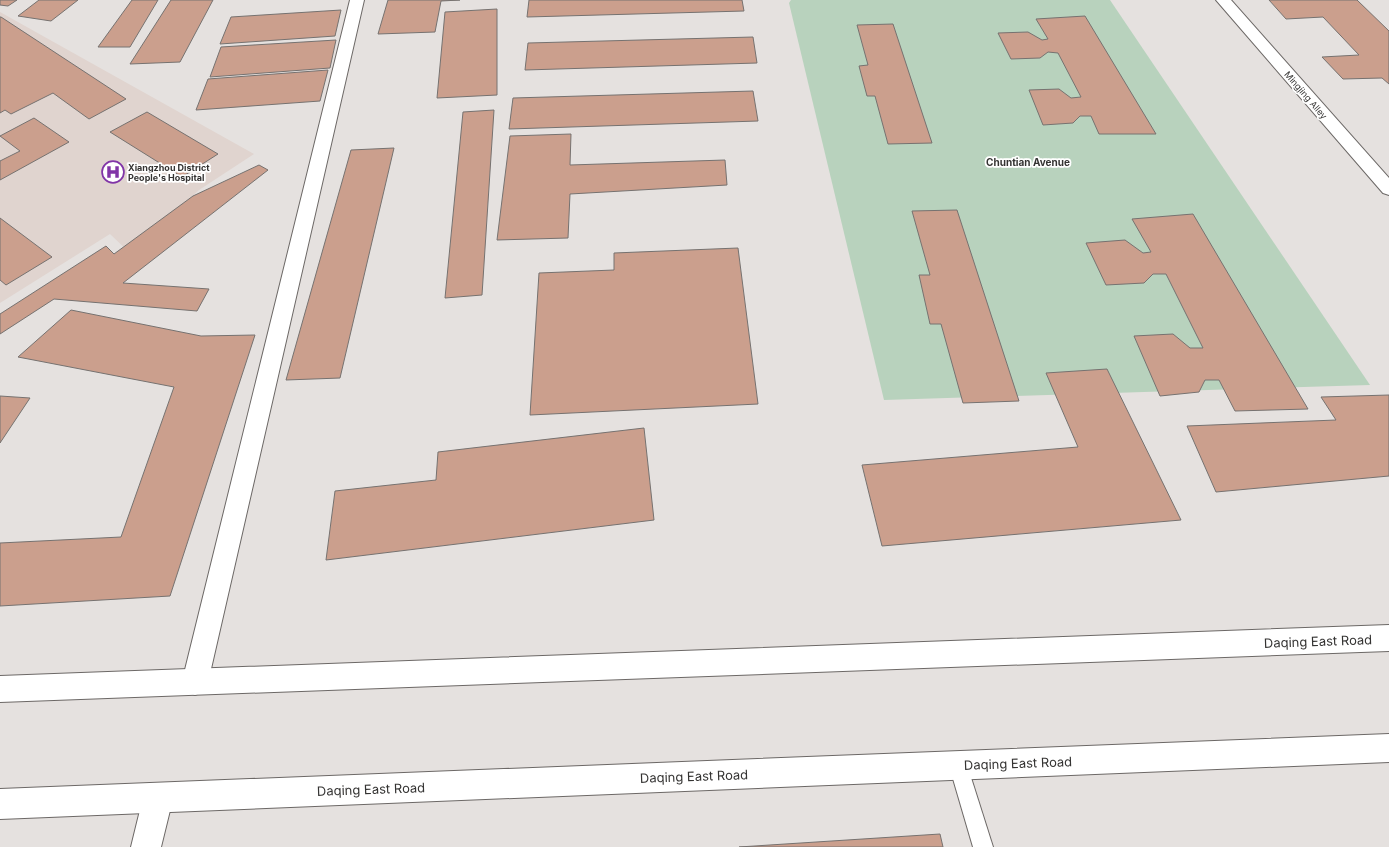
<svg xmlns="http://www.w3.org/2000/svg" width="1389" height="847" font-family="Inter,sans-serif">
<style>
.built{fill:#e0d4cf}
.green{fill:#b8d2bd}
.building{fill:#cb9f8d;stroke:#767270}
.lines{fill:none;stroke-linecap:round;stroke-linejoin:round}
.service-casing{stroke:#6c6866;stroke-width:2}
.minor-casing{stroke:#6c6866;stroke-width:2}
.primary-casing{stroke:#6c6866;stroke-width:2}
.service{fill:#fff;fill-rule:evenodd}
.minor{fill:#fff;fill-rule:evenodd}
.primary{fill:#fff;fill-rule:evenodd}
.labels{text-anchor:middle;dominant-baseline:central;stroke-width:3.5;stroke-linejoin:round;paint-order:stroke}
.far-street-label{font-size:9px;fill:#343332;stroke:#fff}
.far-poi-label{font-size:9px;font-weight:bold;fill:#343332;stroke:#fff;text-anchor:start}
.far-neighbourhood-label{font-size:10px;font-weight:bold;fill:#343332;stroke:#fff}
.near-street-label{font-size:13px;fill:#343332;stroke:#fff}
</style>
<rect width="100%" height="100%" fill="#e5e1df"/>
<path class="built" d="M0,12L254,154L199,190L130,253L110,234L0,303Z"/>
<path class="green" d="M791,0H1110L1370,385L884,400L789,3Z"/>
<path class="building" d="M0,0H17L8,6L0,5Z
M39,0H78L51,21L18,16Z
M132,0H158L130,47H98Z
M171,0H213L180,62L130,64Z
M388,0H460L441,1L435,32L378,34Z
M529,0H742L744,11L527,17Z
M1269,0H1357L1389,31V84L1382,78L1343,79L1322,57L1359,55L1323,17L1286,19Z
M497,9V95L437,98L445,12Z
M341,10L335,36L220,44L231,17Z
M1085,16L1156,134H1099L1091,116H1080L1073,123L1043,125L1029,90L1059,89L1071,98L1081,97L1058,53L1048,52L1040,58L1011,59L998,33L1028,32L1042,40L1048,39L1036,19Z
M0,17H1L126,99L89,119L53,93L11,114L5,110L0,113Z
M893,24L932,143L888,144L875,96H867L859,66L868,65L857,25Z
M753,37L757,63L525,70L528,43Z
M336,40L330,68L210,77L221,47Z
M328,70L320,101L196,110L208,79Z
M753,91L758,121L509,129L513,98Z
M494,110L482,295L445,298L463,112Z
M147,112L218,154L182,177L110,132Z
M34,118L69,142L0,180V161L20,151L0,136Z
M571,134L570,165L725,160L727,185L570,194L568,238L497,240L510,136Z
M394,148L340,378L286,380L351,150Z
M259,165L268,170L123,283L209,289L197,311L54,299L0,334V314L106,246L114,254L193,196Z
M957,210L1019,401L963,403L941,324H930L919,275H930L912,211Z
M1193,214L1308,409L1235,411L1219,380H1205L1199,392L1160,396L1134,336L1173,334L1190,348H1203L1166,274H1153L1144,283L1106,285L1086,243L1125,240L1143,253L1151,252L1132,219Z
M0,218L52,257L6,285L0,280Z
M738,248L758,404L530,415L539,273L614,270V253Z
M71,310L201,336L255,335L170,596L0,606V543L121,537L174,387L18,357Z
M1107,369L1181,520L882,546L862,465L1078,447L1046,373Z
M1389,395V476L1216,492L1187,426L1336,420L1321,397Z
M0,396L30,398L0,443Z
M644,428L654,520L326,560L335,491L436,480L438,452Z
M940,834L943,847H739Z"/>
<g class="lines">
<g class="service-casing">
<path id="service" d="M958,756L964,759L967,765L993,847H973L949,765L952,759Z"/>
</g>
<g class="minor-casing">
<path id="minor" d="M350,0H364L208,682L204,691L195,695L186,691L182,682Z
M1216,0H1231L1389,178V195L1383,193Z
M158,783L168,788L173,798L161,847H131L143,798L148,788Z"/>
</g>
<g class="primary-casing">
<path id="primary" d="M1389,625V651L0,702V676Z
M1389,734V762L0,819V789Z"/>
</g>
<use href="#service" class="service"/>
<use href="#minor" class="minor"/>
<use href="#primary" class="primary"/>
</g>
<defs>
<g id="hospital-ring" transform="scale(1.15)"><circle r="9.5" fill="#fff" stroke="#8135a7" stroke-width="1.5"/><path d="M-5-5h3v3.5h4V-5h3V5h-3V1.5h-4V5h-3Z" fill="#8135a7"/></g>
</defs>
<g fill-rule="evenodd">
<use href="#hospital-ring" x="113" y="172"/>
</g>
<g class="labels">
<g class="far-street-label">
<text transform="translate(1306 95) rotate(49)">Mingjing Alley</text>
</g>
<g class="far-poi-label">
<text x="128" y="167">Xiangzhou District<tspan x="128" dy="10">People's Hospital</tspan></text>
</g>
<g class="far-neighbourhood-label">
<text x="1028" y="162">Chuntian Avenue</text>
</g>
<g class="near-street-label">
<text transform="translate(1318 641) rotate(-2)">Daqing East Road</text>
<text transform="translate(1018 763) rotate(-2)">Daqing East Road</text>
<text transform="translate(694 776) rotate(-2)">Daqing East Road</text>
<text transform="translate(371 789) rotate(-2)">Daqing East Road</text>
</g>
</g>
</svg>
